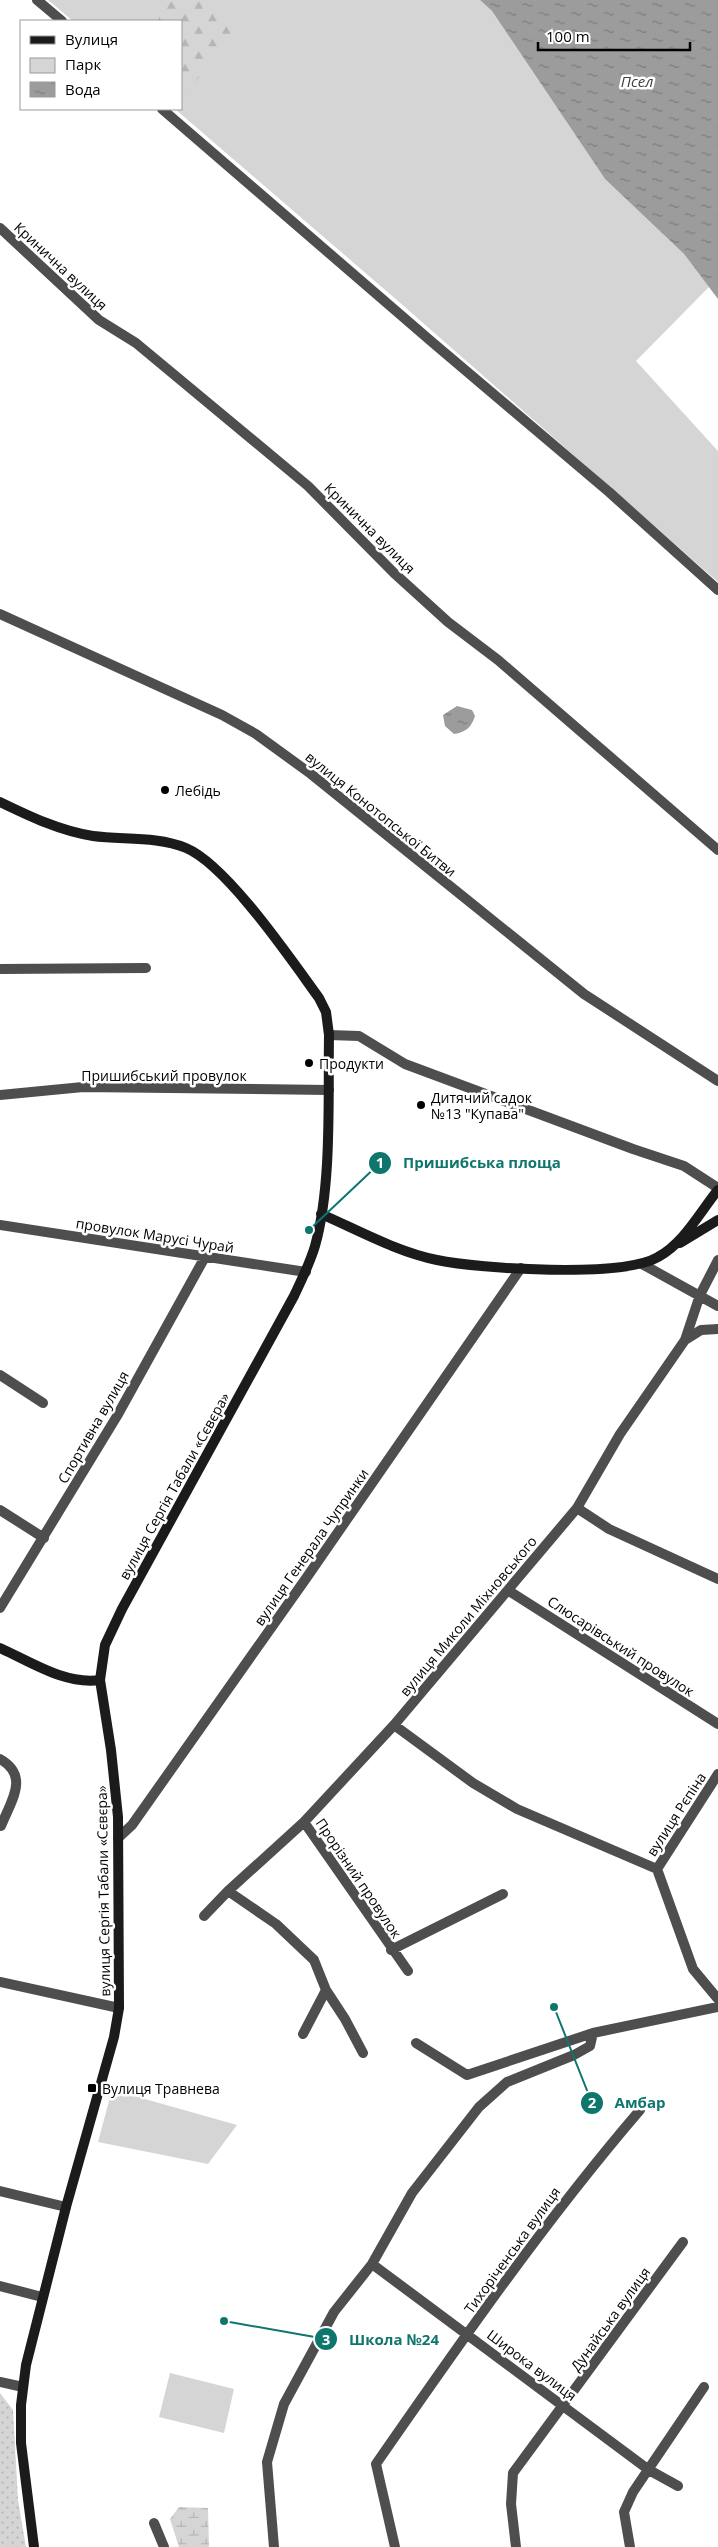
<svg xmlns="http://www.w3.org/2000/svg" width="718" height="2547" font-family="'Open Sans',sans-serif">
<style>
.green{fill:#d5d5d5}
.forest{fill:url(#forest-firs)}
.wetland{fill:url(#wetland-marsh)}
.park{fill:url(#park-dots)}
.water{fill:url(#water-ripples)}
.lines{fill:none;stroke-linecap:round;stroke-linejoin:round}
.street{stroke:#4e4e4e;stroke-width:10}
.secondary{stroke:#1b1b1b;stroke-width:10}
.poi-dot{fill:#000;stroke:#fff;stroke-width:2}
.labels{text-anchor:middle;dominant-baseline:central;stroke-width:5;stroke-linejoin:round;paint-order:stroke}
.street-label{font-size:14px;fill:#000;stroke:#fff}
.poi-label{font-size:14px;fill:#000;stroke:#fff;text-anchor:start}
.water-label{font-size:15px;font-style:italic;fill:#3d3d3d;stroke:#fff}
.leader{fill:none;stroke:#0f766e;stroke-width:2}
.callout-dot{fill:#0f766e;stroke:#fff;stroke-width:2}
.mark-label{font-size:15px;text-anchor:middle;font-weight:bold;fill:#fff}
.callout-label{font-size:15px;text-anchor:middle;font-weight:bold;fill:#0f766e;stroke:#fff;stroke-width:5;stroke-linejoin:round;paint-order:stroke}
</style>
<defs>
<pattern id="forest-firs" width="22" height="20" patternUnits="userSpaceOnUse" patternTransform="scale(1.25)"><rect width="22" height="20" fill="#d5d5d5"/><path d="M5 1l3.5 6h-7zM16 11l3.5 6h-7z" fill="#b5b5b5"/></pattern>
<pattern id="wetland-marsh" width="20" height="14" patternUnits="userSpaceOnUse" patternTransform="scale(1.25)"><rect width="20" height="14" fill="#d5d5d5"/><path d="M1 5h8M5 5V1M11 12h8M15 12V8" fill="none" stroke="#b5b5b5"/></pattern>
<pattern id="park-dots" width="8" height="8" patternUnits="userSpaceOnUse" patternTransform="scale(1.25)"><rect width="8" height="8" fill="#d5d5d5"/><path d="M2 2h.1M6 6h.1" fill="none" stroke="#b5b5b5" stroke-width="1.8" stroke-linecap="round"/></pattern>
<pattern id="water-ripples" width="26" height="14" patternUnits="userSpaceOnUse" patternTransform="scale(1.25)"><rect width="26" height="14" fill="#9c9c9c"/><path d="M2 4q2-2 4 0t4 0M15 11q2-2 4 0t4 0" fill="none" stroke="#7d7d7d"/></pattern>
</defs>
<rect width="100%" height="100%" fill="#fff"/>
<path class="green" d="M48,0H480L492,11L605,179L684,254L709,287L636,361L718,451V582L398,301L175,109H181V21H73Z
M112,2090H113L237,2125L208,2164L98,2142Z
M170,2373L234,2389L224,2433L159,2417Z"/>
<path class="forest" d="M164,0H214L235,33L234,37L189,89L181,90V21H158Z"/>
<path class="wetland" d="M179,2507L208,2508L209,2547H179L170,2519Z"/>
<path class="park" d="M0,2393L13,2410L18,2500L26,2547H0Z"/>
<path class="water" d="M480,0H718V299L684,254L605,179L492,11Z
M457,706L472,710L475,716C471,728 466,732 454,734L445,726L443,715Z"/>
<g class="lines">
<path class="street" d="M37,0L62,21
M162,109L432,342L609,492L718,590
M0,228L99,320L136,343L308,486L394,573L448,622L498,660L718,850
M0,614L222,715L256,734L311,774L584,994L718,1081
M0,969L146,968
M329,1035L359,1036L405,1064L633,1149L684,1166L718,1188
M0,1095L83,1087L329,1090
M0,1225L306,1272
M642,1264L718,1306
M685,1340L701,1330L718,1329
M0,1375L43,1403
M577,1508L609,1529L718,1579
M0,1510L44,1538
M509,1591L718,1724
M0,1608L117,1416L205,1257
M394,1725L473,1783L517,1809L657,1869
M0,1759C30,1776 11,1801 1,1826
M304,1822L408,1971
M118,1838L132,1825L307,1577L521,1268
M657,1869L693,1969L718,1999
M657,1869L718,1774
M228,1891L276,1924L314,1960L326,1990L345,2019L363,2053
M204,1916L228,1891L304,1822L394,1725L577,1508L620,1434L685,1340L700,1295L718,1260
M391,1950L503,1894
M0,1982L119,2008
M303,2034L326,1990
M416,2043L467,2075L593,2033L718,2007
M0,2191L66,2207
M372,2264L649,2470L678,2486
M0,2286L42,2297
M0,2382L23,2387
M154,2523L164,2547
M274,2547L267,2462L284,2404L334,2312L372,2264L412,2193L479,2107L507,2082L574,2055L590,2046L593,2033
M395,2547L376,2464C460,2343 544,2222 640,2110
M516,2547L511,2504L513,2473L683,2242
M630,2547L624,2512L633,2492L704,2387"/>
<path class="secondary" d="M0,802C29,816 60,831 93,836C123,840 157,836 186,848C227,865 292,961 319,998L326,1012L329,1035C328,1098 332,1186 315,1246C310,1263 302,1279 294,1296L122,1609L105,1645L100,1680L111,1750L118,1817L119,2008L114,2037L66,2207L26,2365L21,2405V2443L34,2547
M321,1214C358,1230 397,1252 437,1260C480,1269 622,1278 658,1257C684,1243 700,1212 718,1190
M680,1243L718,1220
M0,1648C31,1662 65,1685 100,1680"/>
</g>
<g class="poi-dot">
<circle cx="165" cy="790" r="5"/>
<circle cx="309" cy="1063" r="5"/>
<circle cx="421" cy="1105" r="5"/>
<rect x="87" y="2083" width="10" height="10" rx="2.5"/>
</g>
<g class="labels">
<g class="street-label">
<text transform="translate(61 266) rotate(43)">Кринична вулиця</text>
<text transform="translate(370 528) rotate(45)">Кринична вулиця</text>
<text transform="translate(381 814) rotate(39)">вулиця Конотопської Битви</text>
<text x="164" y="1075">Пришибський провулок</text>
<text transform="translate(155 1235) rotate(9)">провулок Марусі Чурай</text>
<text transform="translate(93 1427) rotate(-60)">Спортивна вулиця</text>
<text transform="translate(174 1486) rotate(-61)">вулиця Сергія Табали «Сєвєра»</text>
<text transform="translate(311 1547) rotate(-55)">вулиця Генерала Чупринки</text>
<text transform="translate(468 1616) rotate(-50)">вулиця Миколи Міхновського</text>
<text transform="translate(621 1646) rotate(33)">Слюсарівський провулок</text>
<text transform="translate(676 1814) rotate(-57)">вулиця Рєпіна</text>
<text transform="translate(359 1878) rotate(56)">Прорізний провулок</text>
<text transform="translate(103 1891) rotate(-91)">вулиця Сергія Табали «Сєвєра»</text>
<text transform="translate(512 2250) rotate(-54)">Тихоріченська вулиця</text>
<text transform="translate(610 2319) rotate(-54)">Дунайська вулиця</text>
<text transform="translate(532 2365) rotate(37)">Широка вулиця</text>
</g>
<g class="poi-label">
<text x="175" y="790">Лебідь</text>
<text x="319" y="1063">Продукти</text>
<text x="431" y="1097">Дитячий садок<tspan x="431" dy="16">№13 "Купава"</tspan></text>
<text x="102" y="2088">Вулиця Травнева</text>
</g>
<g class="water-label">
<text x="637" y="81">Псел</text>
</g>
</g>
<path class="leader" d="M309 1230L380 1163M554 2007L592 2103M224 2321L326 2339"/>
<g class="callout-dot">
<circle cx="309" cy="1230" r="5"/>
<circle cx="554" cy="2007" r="5"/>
<circle cx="224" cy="2321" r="5"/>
<circle cx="380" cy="1163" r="12"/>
<circle cx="592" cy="2103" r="12"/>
<circle cx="326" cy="2339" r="12"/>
</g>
<g class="mark-label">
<text x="380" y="1168">1</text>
<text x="592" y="2108">2</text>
<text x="326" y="2345">3</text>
</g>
<g class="callout-label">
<text x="482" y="1168">Пришибська площа</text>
<text x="640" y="2108">Амбар</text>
<text x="394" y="2345">Школа №24</text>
</g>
<rect x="20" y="20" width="162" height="90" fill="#ffffff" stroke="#999999"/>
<rect x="30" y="36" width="25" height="8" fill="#1b1b1b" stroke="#999999"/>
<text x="65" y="45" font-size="15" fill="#000000">Вулиця</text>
<rect x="30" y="58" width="25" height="15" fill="#d5d5d5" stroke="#999999"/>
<text x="65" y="70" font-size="15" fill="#000000">Парк</text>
<rect x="30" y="82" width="25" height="15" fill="url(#water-ripples)" stroke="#999999"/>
<text x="65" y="95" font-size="15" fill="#000000">Вода</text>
<path d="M538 42v8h152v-8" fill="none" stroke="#000000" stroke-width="2.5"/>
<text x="546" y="42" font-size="15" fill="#000000" stroke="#ffffff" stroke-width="4" paint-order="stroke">100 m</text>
</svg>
